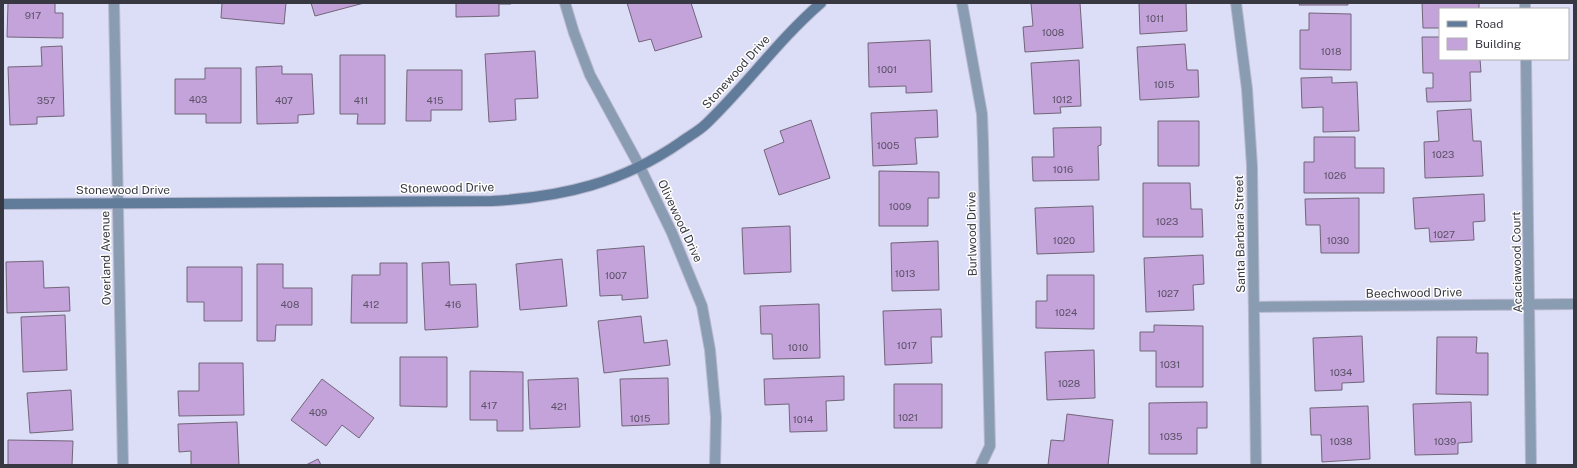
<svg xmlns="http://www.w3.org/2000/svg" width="1577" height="468" font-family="'Public Sans',sans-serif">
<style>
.building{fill:#c4a2da;stroke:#72667a}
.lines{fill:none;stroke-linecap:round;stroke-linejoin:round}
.street-casing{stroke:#b8b9ce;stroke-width:12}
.secondary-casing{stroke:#b8b9ce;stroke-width:12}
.street{stroke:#8a9cb2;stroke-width:10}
.secondary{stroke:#617b9b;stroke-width:10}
.labels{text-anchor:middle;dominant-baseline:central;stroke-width:3;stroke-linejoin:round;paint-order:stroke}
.number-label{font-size:10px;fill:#5b5268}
.street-label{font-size:12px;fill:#383842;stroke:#fff}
</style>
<rect width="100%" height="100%" fill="#dcddf6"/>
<path class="building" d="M8,3H55V13H63V38L7,37Z
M222,3H286L284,24L221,18Z
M311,3H364L315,16Z
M456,3H511V4H499V16L456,17Z
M627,3H691L702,37L655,51L651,39L639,42Z
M1031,3H1080L1083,48L1025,52L1023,27L1033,26Z
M1139,3H1186L1187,31L1140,34Z
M1300,3H1348V5H1299Z
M1422,3H1479V9H1440V28H1423Z
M1309,13L1351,14V70L1300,69V30H1309Z
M1422,37H1440V59H1480L1481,72H1470L1471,101L1427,102L1426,88H1433V73H1423Z
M930,40L932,92L906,93V86L869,87L868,43Z
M1185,44L1187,70H1198L1199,97L1140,100L1137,47Z
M62,46L64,116L37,117V124L10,125L8,67L42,66L41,47Z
M535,51L538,98L515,99L516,120L489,122L485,54Z
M340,55H385V124H357L358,114H340Z
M1079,60L1081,106L1060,107L1061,113L1034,114L1031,63Z
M282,66V74H312L314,114L298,115V123L257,124L256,67Z
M205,68H241V123H206V114H175V79H205Z
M407,70H462V110H431V121H406Z
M1332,77V83L1357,82L1359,131L1323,132V107L1302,108L1301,78Z
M1471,109L1473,141H1481L1483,176L1425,178L1424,142L1439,141L1437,111Z
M937,110L938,137L915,138L917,164L873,166L871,113Z
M811,120L830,178L779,195L764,150L784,142L780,131Z
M1158,121H1199V166H1158Z
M1101,127V145L1098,146L1099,180L1033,181L1032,157H1054L1053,128Z
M1314,137H1355V168H1384V193H1304V162H1314Z
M879,171L939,172V198H928V226H879Z
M1143,183H1190L1191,209H1202L1203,237H1143Z
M1484,194L1485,221L1473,222L1474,240L1430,242L1429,228L1415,229L1413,198Z
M1359,198V253H1321L1320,225H1306L1305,199Z
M1093,206L1094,252L1037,254L1035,208Z
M790,226L791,272L744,274L742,228Z
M938,241L939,290L892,291L891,243Z
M644,246L648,298L622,300V295L600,296L597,250Z
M1203,255L1204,284L1193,285L1194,310L1146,312L1144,258Z
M562,259L567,306L520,310L516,264Z
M43,261L44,288L69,287L70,311L7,313L6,262Z
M449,262L450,285L476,284L478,327L425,330L422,263Z
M380,263H407V323H351L352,275H380Z
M257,264H283V288H312V325H276L275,341H257Z
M187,267H242V321H204V302H187Z
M1047,275H1094V329L1036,328V301H1047Z
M819,304L820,358L773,359L772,334H761L760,306Z
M941,309L942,337H931L932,363L885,365L883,311Z
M65,315L67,370L23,372L21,317Z
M641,316L644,343L667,340L670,365L604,373L598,321Z
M1154,325L1203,326V387H1156V351H1140V332H1154Z
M1362,336L1364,382L1342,383V390L1315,391L1313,338Z
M1437,337H1477L1476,353H1488V395L1436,394Z
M1094,350L1095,398L1047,400L1045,352Z
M400,357H447V407L400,406Z
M199,363H243L244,415L179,416L178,391H199Z
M470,371L523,372V431H497V420H470Z
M844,376V400L826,401L827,431L790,432L789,404L765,405L764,379Z
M578,378L580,427L530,429L528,380Z
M668,378L669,424L622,426L620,379Z
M322,379L374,418L359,438L342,425L326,446L291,420Z
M894,384H942V428H894Z
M71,390L73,430L30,433L27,393Z
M1207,402V428H1197V454H1149V403Z
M1471,402L1472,442L1458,443V454L1415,455L1413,404Z
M1368,406L1370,459L1322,462L1321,435H1311L1310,408Z
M1067,414L1113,420L1108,465H1048L1051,440L1064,441Z
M237,422L239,465H191V451L179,452L178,424Z
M8,440L73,441L72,465H8Z
M318,459L321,465H306Z"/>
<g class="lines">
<g class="street-casing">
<path id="street" d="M114,3L123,465
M565,3L574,33L590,75L640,167L672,233L702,306L710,350L716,417L715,465
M962,3L982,114L983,141L990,446L981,465
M1236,3L1247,89L1252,166L1256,465
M1525,3V9
M1526,59L1531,465
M1254,307L1574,304"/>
</g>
<g class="secondary-casing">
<path id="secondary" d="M3,204L492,201C563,197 622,183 681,142C689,136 699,131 706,124C746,86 778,40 821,3"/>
</g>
<use href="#street" class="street"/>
<use href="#secondary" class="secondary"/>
</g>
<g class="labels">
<g class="number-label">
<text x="33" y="15">917</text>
<text x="1155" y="18">1011</text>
<text x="1053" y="32">1008</text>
<text x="1331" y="51">1018</text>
<text x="887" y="69">1001</text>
<text x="1164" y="84">1015</text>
<text x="198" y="99">403</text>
<text x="1062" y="99">1012</text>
<text x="46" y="100">357</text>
<text x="284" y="100">407</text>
<text x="361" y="100">411</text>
<text x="435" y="100">415</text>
<text x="888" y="145">1005</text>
<text x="1443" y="154">1023</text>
<text x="1063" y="169">1016</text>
<text x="1335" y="175">1026</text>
<text x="900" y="206">1009</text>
<text x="1167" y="221">1023</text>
<text x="1444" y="234">1027</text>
<text x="1064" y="240">1020</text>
<text x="1338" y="240">1030</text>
<text x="905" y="273">1013</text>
<text x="616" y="275">1007</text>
<text x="1168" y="293">1027</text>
<text x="290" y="304">408</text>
<text x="371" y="304">412</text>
<text x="453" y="304">416</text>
<text x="1066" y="312">1024</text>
<text x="907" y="345">1017</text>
<text x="798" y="347">1010</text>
<text x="1170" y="364">1031</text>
<text x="1341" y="372">1034</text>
<text x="1069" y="383">1028</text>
<text x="489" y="405">417</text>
<text x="559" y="406">421</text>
<text x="318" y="412">409</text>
<text x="908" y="417">1021</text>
<text x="640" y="418">1015</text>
<text x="803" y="419">1014</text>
<text x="1171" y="436">1035</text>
<text x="1341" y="441">1038</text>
<text x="1445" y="441">1039</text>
</g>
<g class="street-label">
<text transform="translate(736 72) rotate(-48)">Stonewood Drive</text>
<text transform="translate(447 188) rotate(-1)">Stonewood Drive</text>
<text x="123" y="190">Stonewood Drive</text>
<text transform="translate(680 221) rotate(65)">Olivewood Drive</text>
<text transform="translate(972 234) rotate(-91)">Burlwood Drive</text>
<text transform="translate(1240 234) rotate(-91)">Santa Barbara Street</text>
<text transform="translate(106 258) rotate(-91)">Overland Avenue</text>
<text transform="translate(1517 262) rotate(-91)">Acaciawood Court</text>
<text transform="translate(1414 293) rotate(-1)">Beechwood Drive</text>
</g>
</g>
<rect width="1577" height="468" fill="none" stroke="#383842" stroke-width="8"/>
<rect x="1439" y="8" width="130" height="52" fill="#ffffff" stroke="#afafb3"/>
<rect x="1447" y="21" width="20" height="6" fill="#617b9b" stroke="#afafb3"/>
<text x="1475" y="28" font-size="12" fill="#383842">Road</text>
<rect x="1447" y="38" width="20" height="12" fill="#c4a2da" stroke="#afafb3"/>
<text x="1475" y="48" font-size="12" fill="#383842">Building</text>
</svg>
